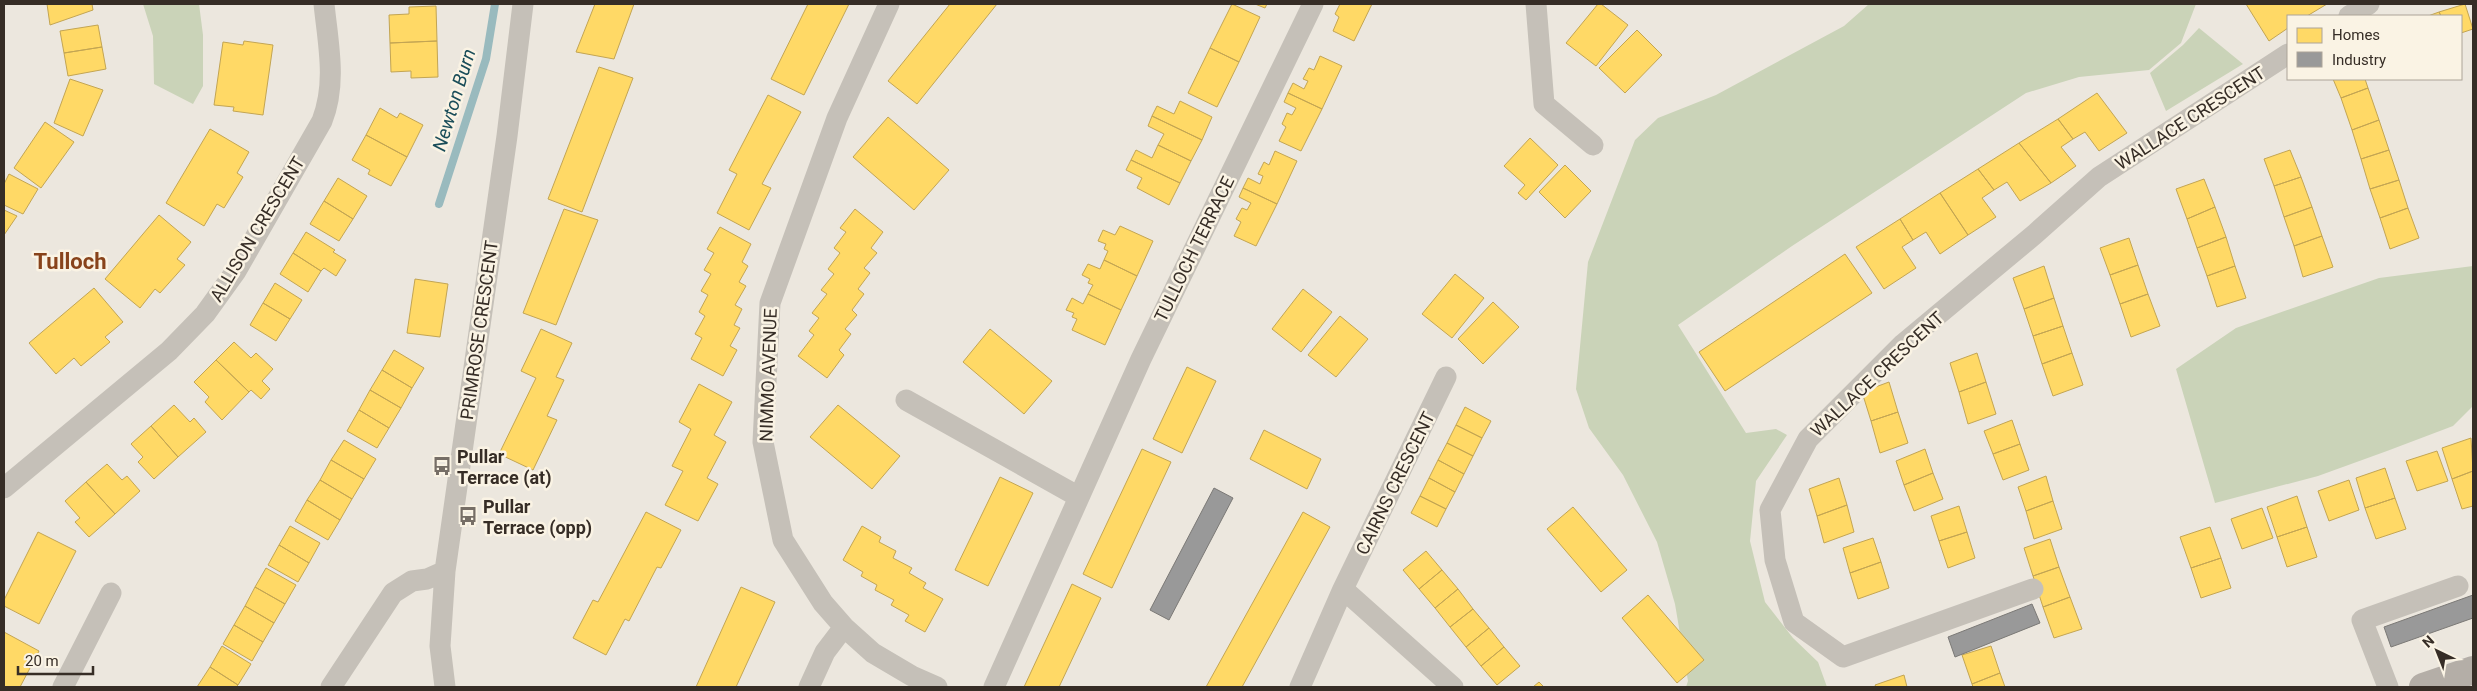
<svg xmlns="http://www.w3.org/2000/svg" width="2477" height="691" font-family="Roboto,sans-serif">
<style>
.green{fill:#cad3b8}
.homes{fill:#ffd966;stroke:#c3a553}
.industry{fill:#999;stroke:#7b7976}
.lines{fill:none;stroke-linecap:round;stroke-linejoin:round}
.stream{stroke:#99babe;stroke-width:8}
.minor{stroke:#c5c0b8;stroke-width:21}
.primary{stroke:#b4aea7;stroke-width:28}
.labels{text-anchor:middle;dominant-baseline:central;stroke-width:5;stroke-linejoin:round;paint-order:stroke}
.street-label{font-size:18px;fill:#362d26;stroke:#faf3e4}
.poi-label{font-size:18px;font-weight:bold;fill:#362d26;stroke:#faf3e4;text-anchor:start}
.water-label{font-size:19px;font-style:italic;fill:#1a4d59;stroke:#faf3e4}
.district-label{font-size:22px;font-weight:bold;fill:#88431b;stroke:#faf3e4}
</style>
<rect width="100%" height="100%" fill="#ece7de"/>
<path class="green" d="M143,4H199L203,35V86L193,104L154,84L153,36Z
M1869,4H2196L2181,43L2149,70L2079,77L2026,93L1792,246L1678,325L1746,433L1776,429L1787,435L1756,481L1750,541L1765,602L1793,638L1818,662L1827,687H1686L1688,681L1675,604L1657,542L1623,475L1589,428L1576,389L1588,262L1635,140L1658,118L1716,95L1844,26Z
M2199,28L2243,64L2166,111L2150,73L2183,45Z
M2473,266V406L2453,426L2387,451L2318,476L2215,503L2176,369L2236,328L2379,278Z"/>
<path class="homes" d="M47,4H92L93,10L50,25Z
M595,4H634L614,59L576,52Z
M808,4H849L804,95L771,79Z
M950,4H997L917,104L888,81Z
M1232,4L1260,17L1239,62L1210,48Z
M1255,4H1267L1265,8Z
M1340,4H1372L1354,41L1333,31L1339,17L1335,14Z
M1598,4H1601L1628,25L1596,66L1566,43Z
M2246,4H2327L2307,16H2288V28L2269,41Z
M2465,4L2473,29L2461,33V16H2441L2439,12Z
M436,6L437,41L390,43L389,15L409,14V7Z
M2439,12L2441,16H2428Z
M98,25L102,47L64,53L60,31Z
M1637,30L1662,55L1625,93L1599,68Z
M244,41L273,45L263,115L233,111L234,107L214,105L223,42L243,45Z
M437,41L438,77L411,78V71L391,72L390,43Z
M102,47L106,69L68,76L64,53Z
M1210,48L1239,62L1217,107L1188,93Z
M1320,56L1342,66L1322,109L1288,93L1293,83L1304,89L1308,81L1303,79L1309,68L1314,70Z
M599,67L633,78L582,212L548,199Z
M70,79L103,90L83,136L54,123Z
M2333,79H2365L2368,88L2341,98Z
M2368,88L2379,120L2352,130L2341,98Z
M1288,93L1322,109L1301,151L1279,141L1286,127L1282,124L1287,113L1292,115L1296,108L1284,102Z
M2097,93L2127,133L2099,151L2085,132L2073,139L2058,119Z
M768,95L801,112L762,184L771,188L749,230L717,213L737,174L729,170Z
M1180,101L1212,117L1202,140L1152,116L1157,106L1174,114Z
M380,108L397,118L400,113L423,125L407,157L366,135Z
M1152,116L1202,140L1191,161L1158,145L1164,134L1148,126Z
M888,117L949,170L914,210L853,157Z
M2058,119L2073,139L2061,147L2076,166L2051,183L2019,143Z
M2379,120L2389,150L2361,159L2352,130Z
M45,122L74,142L41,188L14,168Z
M210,129L249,152L237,173L243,177L224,208L217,204L204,226L166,203Z
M366,135L407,157L391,186L368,174L370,170L352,160Z
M1530,138L1558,165L1526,200L1518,193L1525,185L1504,166Z
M2019,143L2051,183L2020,201L2007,182L1994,190L1978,169Z
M1158,145L1191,161L1180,183L1131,160L1136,150L1152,158Z
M2290,150L2301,177L2274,186L2264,159Z
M2389,150L2399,180L2370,189L2361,159Z
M1275,151L1297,161L1277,204L1243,188L1248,178L1260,184L1263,176L1258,174L1264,162L1269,165Z
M1131,160L1180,183L1169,205L1137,188L1142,178L1126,170Z
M1565,165L1591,191L1565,218L1539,192Z
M1978,169L1994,190L1982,198L1996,217L1968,235L1940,193Z
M9,174L38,189L23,214L4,205V184Z
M2301,177L2312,207L2284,217L2274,186Z
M338,178L367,196L353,219L324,201Z
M2204,179L2215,207L2187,219L2176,189Z
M2399,180L2408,208L2380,218L2370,189Z
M1243,188L1277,204L1256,246L1234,236L1241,222L1236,219L1242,208L1247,210L1251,203L1239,197Z
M1940,193L1968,235L1940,254L1926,232L1913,240L1900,219Z
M324,201L353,219L339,241L310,224Z
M2215,207L2226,237L2197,248L2187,219Z
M2312,207L2322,236L2294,246L2284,217Z
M2408,208L2419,238L2390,249L2380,218Z
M564,209L598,220L556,325L523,313Z
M855,209L883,232L871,248L877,253L864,268L870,273L858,289L864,294L852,310L857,315L845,329L851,334L839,350L844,355L827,378L798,356L814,335L809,331L819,318L812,313L827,294L821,290L834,274L828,269L840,253L834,248L846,232L840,228Z
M4,210L17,216L4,235Z
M159,215L191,242L177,259L185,265L160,293L155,289L140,308L105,279Z
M1900,219L1913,240L1902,247L1916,268L1884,289L1856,247Z
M1120,226L1153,241L1137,276L1104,260L1108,251L1104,249L1106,244L1098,241L1103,230L1115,235Z
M720,227L751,244L742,262L748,266L739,282L746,286L735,305L742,309L734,325L740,328L730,346L737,350L723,376L691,359L702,338L695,334L705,316L699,312L708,295L701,291L711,274L704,270L714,253L707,249Z
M306,232L335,250L333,252L346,260L336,276L324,268L321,271L293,253Z
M2322,236L2333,267L2303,277L2294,246Z
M2226,237L2235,266L2207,276L2197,248Z
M2129,238L2138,265L2110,275L2100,248Z
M293,253L321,271L308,292L280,274Z
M1845,254L1872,293L1725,391L1699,352Z
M1104,260L1137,276L1121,310L1088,294L1093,285L1088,283L1090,279L1082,275L1088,264L1100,269Z
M2138,265L2148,294L2120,304L2110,275Z
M2044,266L2054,298L2024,309L2013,278Z
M2235,266L2246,298L2217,307L2207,276Z
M1455,274L1484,298L1452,338L1422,314Z
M415,279L448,284L440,337L407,333Z
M275,283L302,300L290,319L263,303Z
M94,288L123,322L105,337L110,342L81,366L74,358L56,374L29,343Z
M1303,289L1332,312L1301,352L1272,329Z
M1088,294L1121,310L1105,345L1072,330L1077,319L1072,317L1074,313L1066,310L1072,298L1083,304Z
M2148,294L2160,326L2131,337L2120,304Z
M2054,298L2063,326L2033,336L2024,309Z
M1493,302L1519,327L1483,364L1458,339Z
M263,303L290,319L276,341L250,325Z
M1340,316L1368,339L1336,377L1308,355Z
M2063,326L2072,353L2042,364L2033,336Z
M541,329L572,343L556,377L564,380L547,416L557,420L533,470L499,454L536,378L521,371Z
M990,329L1052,381L1024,414L963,362Z
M234,342L251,358L256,353L273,369L262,381L270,389L261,399L251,390L249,392L216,360Z
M394,350L424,368L412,388L382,370Z
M1977,353L1986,382L1959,392L1950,363Z
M2072,353L2083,385L2053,396L2042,364Z
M216,360L249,392L222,420L205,402L209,397L194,382Z
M1187,367L1216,381L1182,453L1153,439Z
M382,370L412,388L401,408L370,390Z
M1889,382L1898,412L1871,421L1862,392Z
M1986,382L1996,414L1968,424L1959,392Z
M699,384L732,402L714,435L726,442L707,478L718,484L698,521L665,505L683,471L672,466L691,429L679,422Z
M370,390L401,408L389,428L359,410Z
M174,405L190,422L194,418L206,432L178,457L151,426Z
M838,405L900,456L872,489L810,437Z
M1465,407L1491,421L1482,438L1456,425Z
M359,410L389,428L377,448L347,431Z
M1898,412L1908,443L1880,453L1871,421Z
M2012,420L2020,444L1993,454L1984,431Z
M1456,425L1482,438L1473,456L1447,443Z
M151,426L178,457L154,479L138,462L143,457L131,444Z
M1264,430L1321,459L1307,489L1250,459Z
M2471,438L2473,471L2452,479L2442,448Z
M344,440L376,459L364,479L331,460Z
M1447,443L1473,456L1464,474L1438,460Z
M2020,444L2029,470L2003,480L1993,454Z
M1142,449L1171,462L1112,588L1083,574Z
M1925,449L1933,473L1904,485L1896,461Z
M2437,451L2448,481L2417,491L2406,461Z
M331,460L364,479L352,499L320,480Z
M1438,460L1464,474L1455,492L1429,478Z
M107,464L122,480L127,476L140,491L115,514L86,482Z
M2385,468L2395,498L2365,508L2356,478Z
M2473,471V506L2462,509L2452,479Z
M1933,473L1943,499L1914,511L1904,485Z
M2046,476L2053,501L2026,511L2018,487Z
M1000,477L1033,493L988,586L955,570Z
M1429,478L1455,492L1446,509L1420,496Z
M1839,478L1847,505L1817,516L1809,489Z
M320,480L352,499L340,520L307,500Z
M2349,480L2359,510L2329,521L2318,491Z
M86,482L115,514L89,537L75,522L80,518L65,501Z
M1420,496L1446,509L1437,527L1411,513Z
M2297,496L2307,527L2277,537L2267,507Z
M2395,498L2406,529L2376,539L2365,508Z
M307,500L340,520L328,540L295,521Z
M2053,501L2062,529L2034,539L2026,511Z
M1847,505L1854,532L1824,543L1817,516Z
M1959,506L1967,532L1939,541L1931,516Z
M1573,507L1627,570L1601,592L1547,529Z
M2262,508L2273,538L2242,549L2231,519Z
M646,512L681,530L661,568L657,567L629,621L625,619L606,655L573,638L593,600L598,602Z
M1303,512L1330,527L1242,687H1206Z
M290,526L320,543L309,563L279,545Z
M862,526L881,537L879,542L896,551L893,558L912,568L909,573L926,583L923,588L943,599L925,632L905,621L909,615L891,605L894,600L875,590L877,585L861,576L863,572L843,560Z
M2210,527L2221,558L2191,568L2180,537Z
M2307,527L2317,557L2287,567L2277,537Z
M38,532L76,551L39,624L4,606V600Z
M1967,532L1975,558L1948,568L1939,541Z
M1873,538L1881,562L1850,573L1843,548Z
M2050,539L2059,567L2033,576L2024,548Z
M279,545L309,563L298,582L268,565Z
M1426,551L1442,570L1419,589L1403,570Z
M2221,558L2231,588L2201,598L2191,568Z
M1881,562L1889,588L1858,599L1850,573Z
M2059,567L2070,597L2043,607L2033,576Z
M266,568L296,585L285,604L255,587Z
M1442,570L1458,589L1435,608L1419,589Z
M1072,584L1101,598L1059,687H1024Z
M255,587L285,604L274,623L245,606Z
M741,587L775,602L736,687H696Z
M1458,589L1473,609L1450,627L1435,608Z
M1648,595L1704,660L1677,683L1622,618Z
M2070,597L2082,629L2054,638L2043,607Z
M245,606L274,623L263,642L234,625Z
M1473,609L1489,628L1466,647L1450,627Z
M234,625L263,642L252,661L223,644Z
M1489,628L1504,647L1481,666L1466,647Z
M4,632L39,651L20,687H4Z
M222,646L251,664L238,685L210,667Z
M1991,646L2000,673L1972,684L1962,655Z
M1504,647L1520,666L1497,685L1481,666Z
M210,667L238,685L236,687H197Z
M2000,673L2005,687H1973L1972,684Z
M1904,675L1907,687H1876L1875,685Z
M1539,682L1544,687H1533Z"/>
<path class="industry" d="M1214,488L1233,498L1169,620L1150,610Z
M2473,595V618L2391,647L2384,627Z
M2032,604L2040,623L1955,657L1948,637Z"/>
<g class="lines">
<path class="stream" d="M439,204L486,59L495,4"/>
<path class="minor" d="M889,4L837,118L770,303L763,442L783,540L823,603L844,627L873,653L912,676L937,687
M1536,4L1544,104L1593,145
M2349,16L2369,4
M906,400L1079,497
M4,488L169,351L205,314L236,271L322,121C337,83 328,43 324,4
M1343,589L1453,687
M2033,589L1843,657L1794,622L1775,560L1770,510L1808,439L1903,344L2035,234L2099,177L2288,54
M63,687L111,593
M331,687L393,593L412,581L427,579L445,571
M445,687L440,646L445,571L507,136L523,4
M809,687L825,652L844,627
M994,687L1141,359L1313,4
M1300,687L1343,589L1446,377
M2388,687L2362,620L2458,586"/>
<path class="primary" d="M2423,687L2473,670"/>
</g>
<defs>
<g id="bus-bare" transform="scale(1.5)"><path d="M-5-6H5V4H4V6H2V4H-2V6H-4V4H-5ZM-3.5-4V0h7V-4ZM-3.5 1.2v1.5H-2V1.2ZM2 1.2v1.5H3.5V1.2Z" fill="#766e66" stroke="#faf3e4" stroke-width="2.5" paint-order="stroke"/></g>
</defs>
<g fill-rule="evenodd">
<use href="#bus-bare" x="442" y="466"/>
<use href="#bus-bare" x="468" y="516"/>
</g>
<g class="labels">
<g class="street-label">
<text transform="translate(2190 118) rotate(-33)">WALLACE CRESCENT</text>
<text transform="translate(257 229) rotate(-59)">ALLISON CRESCENT</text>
<text transform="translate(1194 249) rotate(-64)">TULLOCH TERRACE</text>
<text transform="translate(479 330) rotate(-82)">PRIMROSE CRESCENT</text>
<text transform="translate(1877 374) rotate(-43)">WALLACE CRESCENT</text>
<text transform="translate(768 375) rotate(-88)">NIMMO AVENUE</text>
<text transform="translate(1395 483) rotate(-64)">CAIRNS CRESCENT</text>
</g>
<g class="poi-label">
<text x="457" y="456">Pullar<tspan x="457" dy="21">Terrace (at)</tspan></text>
<text x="483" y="506">Pullar<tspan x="483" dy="21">Terrace (opp)</tspan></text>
</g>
<g class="water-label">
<text transform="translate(454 100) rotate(-73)">Newton Burn</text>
</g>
<g class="district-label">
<text x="70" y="261">Tulloch</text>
</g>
</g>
<rect width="2477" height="691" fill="none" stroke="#362d26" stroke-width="10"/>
<rect x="2287" y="15" width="175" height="65" fill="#faf3e4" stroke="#aca498"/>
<rect x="2297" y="28" width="25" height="15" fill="#ffd966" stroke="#aca498"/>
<text x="2332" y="40" font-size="15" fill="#362d26">Homes</text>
<rect x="2297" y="52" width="25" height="15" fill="#999999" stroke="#aca498"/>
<text x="2332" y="65" font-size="15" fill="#362d26">Industry</text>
<g transform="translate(2437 651) rotate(317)" stroke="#faf3e4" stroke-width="4" paint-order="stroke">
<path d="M0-4L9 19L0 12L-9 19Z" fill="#362d26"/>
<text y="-8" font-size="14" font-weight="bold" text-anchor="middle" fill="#362d26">N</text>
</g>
<path d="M18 666v8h75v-8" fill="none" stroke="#362d26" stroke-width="2.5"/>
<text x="25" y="666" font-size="15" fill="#362d26" stroke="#faf3e4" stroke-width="4" paint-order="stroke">20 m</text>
</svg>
